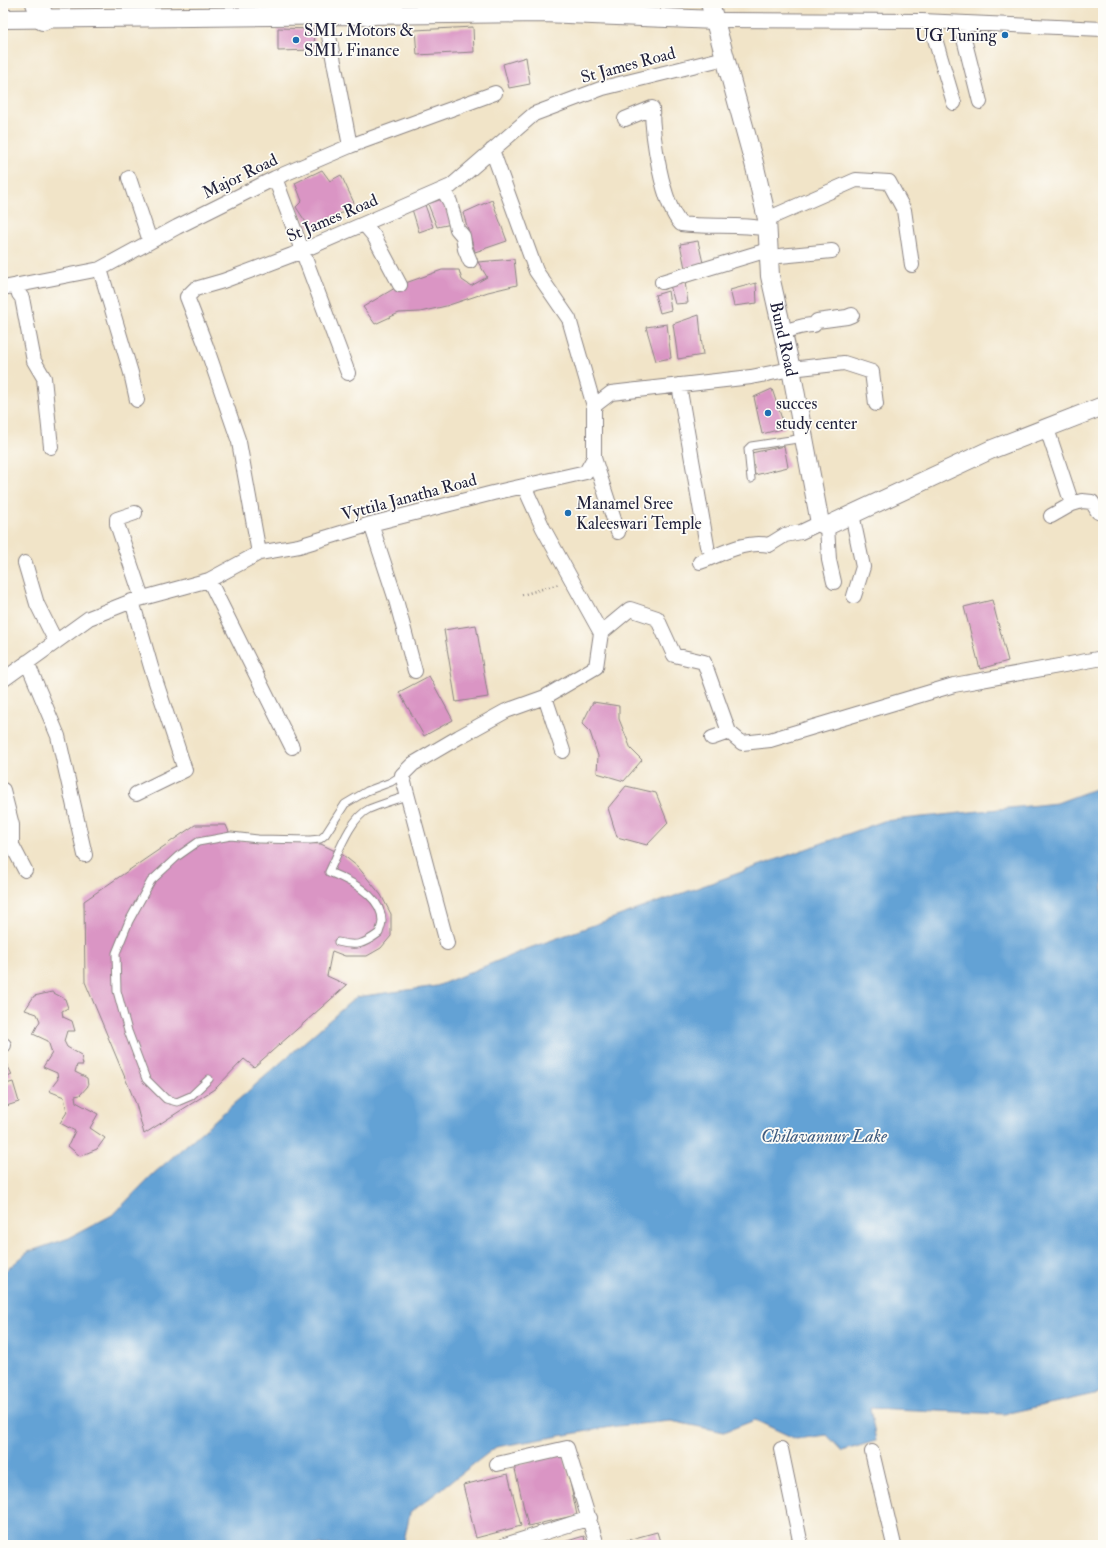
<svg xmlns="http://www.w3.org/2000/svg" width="1106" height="1548" font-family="'IM FELL Double Pica',serif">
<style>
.water{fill:#63a2d5;stroke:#426288}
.building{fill:#da95c4}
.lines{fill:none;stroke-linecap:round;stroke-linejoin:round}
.service-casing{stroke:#8a8382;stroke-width:9}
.minor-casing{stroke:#8a8382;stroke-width:16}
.tertiary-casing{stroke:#8a8382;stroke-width:20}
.trunk-casing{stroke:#8a8382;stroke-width:24}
.path{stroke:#8a8382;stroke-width:2.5;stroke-dasharray:1 3;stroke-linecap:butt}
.service{stroke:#fff;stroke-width:7}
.minor{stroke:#fff;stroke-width:14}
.tertiary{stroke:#fff;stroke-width:18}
.trunk{stroke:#fff;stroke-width:22}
.poi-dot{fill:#1f6fb2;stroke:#fdfcf7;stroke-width:1.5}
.labels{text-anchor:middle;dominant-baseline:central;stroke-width:3.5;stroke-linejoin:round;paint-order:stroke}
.poi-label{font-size:17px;fill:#22223b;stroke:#fdfcf7;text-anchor:start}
.street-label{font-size:17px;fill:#22223b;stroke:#fdfcf7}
.water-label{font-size:18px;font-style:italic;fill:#3f5c80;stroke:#fdfcf7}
</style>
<rect width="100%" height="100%" fill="#fdfcf7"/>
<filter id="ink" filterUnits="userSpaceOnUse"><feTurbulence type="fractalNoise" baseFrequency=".025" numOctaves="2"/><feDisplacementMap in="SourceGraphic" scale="8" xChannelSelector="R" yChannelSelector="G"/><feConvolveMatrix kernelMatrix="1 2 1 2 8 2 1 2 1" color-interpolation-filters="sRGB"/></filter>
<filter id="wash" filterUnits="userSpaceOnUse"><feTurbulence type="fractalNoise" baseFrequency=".012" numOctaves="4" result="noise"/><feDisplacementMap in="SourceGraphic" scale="16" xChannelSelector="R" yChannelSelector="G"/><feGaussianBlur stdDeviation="0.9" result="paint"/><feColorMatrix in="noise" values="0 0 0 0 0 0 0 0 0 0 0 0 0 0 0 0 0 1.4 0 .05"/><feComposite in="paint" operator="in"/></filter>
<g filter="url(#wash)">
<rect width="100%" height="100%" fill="#f1e4c8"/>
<path class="water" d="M1103,786V1392L1004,1414L870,1408L876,1441L842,1451L827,1435L796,1439L755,1420L724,1432L671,1421L617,1426L496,1447L410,1513L403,1545H3V1273L28,1252L69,1238L114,1214L152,1175L356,997L437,986L524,950L884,821L1057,803Z"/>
<g id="blocks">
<path class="building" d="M473,27L474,52L417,55L415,30Z
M278,28L315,29L314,50L278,51Z
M526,57L530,84L509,88L503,64Z
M3,88H4L6,112L3,113Z
M322,170L330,181L341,175L356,207L309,227L296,207L302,201L295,183Z
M442,199L452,224L437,227L428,204Z
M492,200L507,241L475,252L463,213Z
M425,205L433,227L419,232L412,209Z
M698,241L703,263L685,268L680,244Z
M514,259L517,285L488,292L446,306L420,312L399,313L375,324L363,307L400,285L442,270H459L462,280L471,286L487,277L478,262Z
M685,282L688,303L675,304L670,285Z
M756,283L757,303L734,306L730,290Z
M668,291L671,310L660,313L655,295Z
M699,315L703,355L678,359L673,324Z
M667,324L671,358L656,361L646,327Z
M772,389L785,428L762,434L754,397Z
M784,446L788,467L755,475L751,453Z
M992,600L1008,661L980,669L964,607Z
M476,625L488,697L456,702L444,630Z
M429,676L453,720L424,736L399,692Z
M593,702L619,706V719L631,749L642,760L624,781L597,773L598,756L590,732L582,724Z
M626,786L656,793L668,823L647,845L617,837L608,808Z
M195,825H226L232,839L321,844L343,855L358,867L381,895L391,914V936L381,948L367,956H345L332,951L327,976L347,985L254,1067L244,1059L216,1088L144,1134L136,1104L85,982L84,901Z
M52,992L65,999L68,1008L62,1011L63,1017L72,1021L75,1031H67L64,1041L67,1047L81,1055L83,1065H77L75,1072L87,1078L88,1086L80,1095L75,1096L76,1102L98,1114L90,1128L105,1138L97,1149L80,1156L68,1146L75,1131L60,1123L67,1112L64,1097L49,1091L58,1079L57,1073L43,1067L52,1053L48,1041L33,1034L40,1021L37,1014L25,1010L34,996Z
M3,1055L12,1075L3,1079Z
M13,1082L19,1102L3,1107V1085Z
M564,1454L577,1515L528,1526L514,1465Z
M508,1474L521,1526L476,1538L463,1485Z
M657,1532L661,1545H609Z
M584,1536L586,1545H554Z"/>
</g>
</g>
<g filter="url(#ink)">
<use href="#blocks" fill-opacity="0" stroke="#8a8382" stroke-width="1"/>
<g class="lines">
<g class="service-casing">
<path id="service" d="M751,479L748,449L751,446L804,438
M338,942C357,947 364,944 379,933C380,929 382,925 382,921C382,896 349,880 329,872C338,854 350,818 369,809C381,804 394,800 407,796
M209,1079L191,1096L177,1102L166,1099L146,1079L128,1031L117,991L116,953L129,921L151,881L178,856L198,842L231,836L258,839L310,840L320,839L325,835L345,804L367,791L391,782L402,775"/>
</g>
<g class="minor-casing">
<path id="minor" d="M325,15L350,146
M716,20L922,21L1103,29
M930,22L954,103
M960,23L980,102
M625,119L652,108C652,136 662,204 681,224C710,228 738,223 767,229
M492,150L536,271L569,319L594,406
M129,178L150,241
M275,178L348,373
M443,190L450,202L457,229L463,236L465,249L470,261
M767,219L856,180L889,182L904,210L912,265
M364,224L374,236L400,285
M769,257L832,251
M100,269L131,373L137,400
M662,282L768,250
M17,285L19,294L22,298L34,361L44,378L51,447
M3,288L100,269L177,227L275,178L350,146L495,93
M783,332C795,329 801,325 814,325L817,321L847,317L852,315
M679,385L707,546
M1047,429L1072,504L1082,501L1092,502L1098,512
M594,458L618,532
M524,486L543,528L601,633
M135,513L117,519V524L142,598
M852,514L863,567L854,596
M1051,516L1072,504
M371,524L396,600L415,671
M827,526L829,560L834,582
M259,553L239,442L206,346L187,297L195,289L223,281L292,255L451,186L534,114L603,88L725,58
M700,562C722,554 745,540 769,545L785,535L801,532L820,523
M25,563L37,604L56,642
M209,580L292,747
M132,601L151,667L185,770L136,794
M27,662L58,736L85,855
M3,680L89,618L132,601L209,580L259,553L299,546L371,524L493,493L586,472L594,458V406L611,393L751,377L791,369L844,363L872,372L876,404
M545,697L563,751
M712,738L729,732
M3,790L12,825V845L25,870
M447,943L402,775L413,764L459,737L506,711L545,697L596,667L601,633L630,609L657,618L674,655L704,662L729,732L742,743L770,740L954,685L1103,658
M3,1045H4
M781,1449L801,1545
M872,1452L894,1545
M497,1464L567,1448L597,1545
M505,1545L590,1518"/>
</g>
<g class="tertiary-casing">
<g id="tertiary">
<path id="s1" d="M710,3L754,163L767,219L770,276L791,369L820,523L827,526L990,450L1103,406"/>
<path d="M3,19L543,13L716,20"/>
</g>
</g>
<g class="trunk-casing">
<path id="trunk" d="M37,3L43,19
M363,3L370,14"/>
</g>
<path class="path" d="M522,595L559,584"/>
<use href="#service" class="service"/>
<use href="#minor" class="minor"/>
<use href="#tertiary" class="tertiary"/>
<use href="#trunk" class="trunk"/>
</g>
</g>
<g class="poi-dot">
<circle cx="1005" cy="35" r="4"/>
<circle cx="296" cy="40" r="4"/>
<circle cx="768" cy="413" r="4"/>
<circle cx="568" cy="513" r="4"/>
</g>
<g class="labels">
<g class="poi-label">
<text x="304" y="30">SML Motors &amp;<tspan x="304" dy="20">SML Finance</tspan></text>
<text x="997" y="35" text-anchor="end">UG Tuning</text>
<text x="776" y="403">succes<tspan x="776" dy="20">study center</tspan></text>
<text x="576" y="503">Manamel Sree<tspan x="576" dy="20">Kaleeswari Temple</tspan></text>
</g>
<g class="street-label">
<text transform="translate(628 65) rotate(-15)">St James Road</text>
<text transform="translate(240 176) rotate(-26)">Major Road</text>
<text transform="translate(332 218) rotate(-23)">St James Road</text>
<text stroke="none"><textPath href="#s1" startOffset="345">Bund Road</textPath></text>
<text transform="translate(409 497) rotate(-15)">Vyttila Janatha Road</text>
</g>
<g class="water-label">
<text x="824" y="1136">Chilavannur Lake</text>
</g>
</g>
<rect width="1106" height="1548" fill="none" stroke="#fdfcf7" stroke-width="16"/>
</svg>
